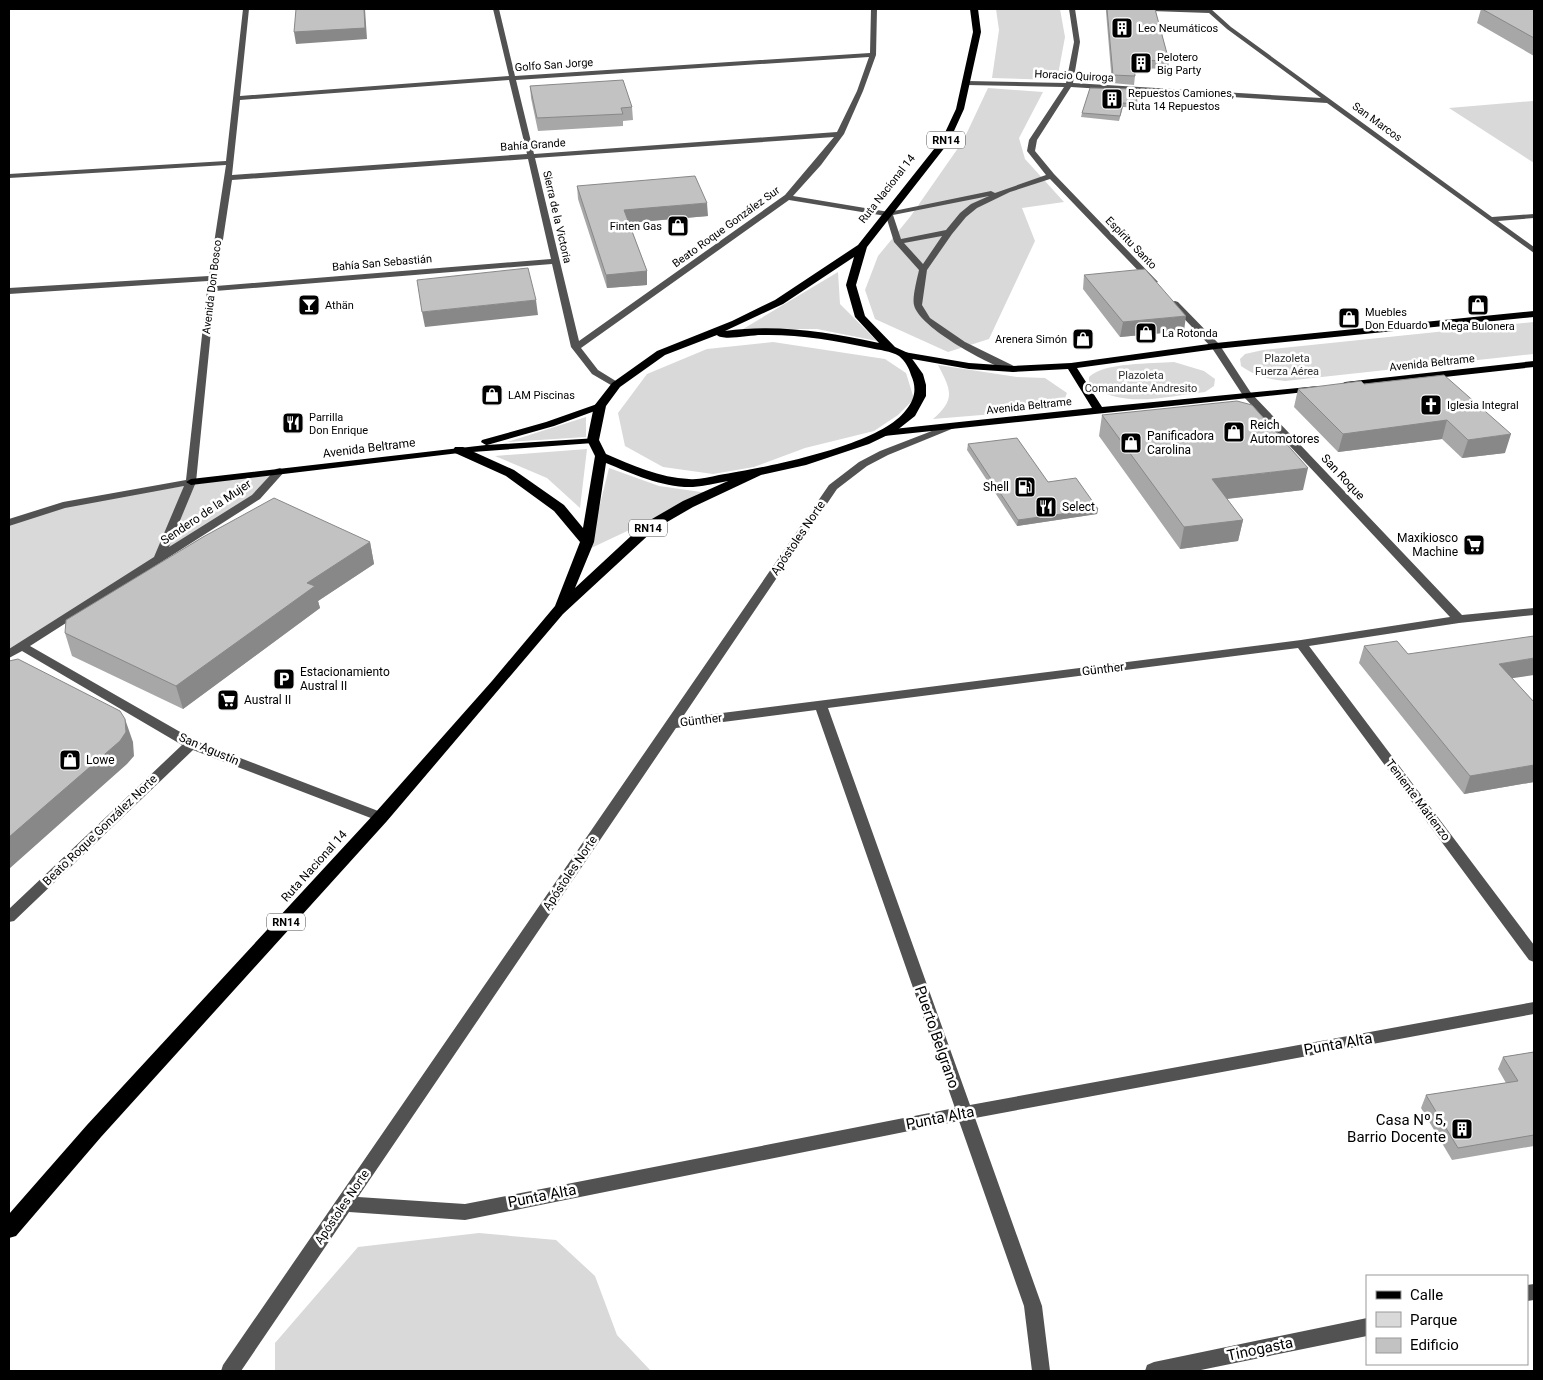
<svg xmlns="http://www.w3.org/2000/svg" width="1543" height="1380" font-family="Roboto,sans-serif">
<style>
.green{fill:#d9d9d9}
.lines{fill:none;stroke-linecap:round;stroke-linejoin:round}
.minor{fill:#525252;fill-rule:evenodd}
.major{fill:#000;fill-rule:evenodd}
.highway{fill:#000;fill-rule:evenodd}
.wall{fill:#a7a7a7}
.shaded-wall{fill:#888}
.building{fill:#c2c2c2;stroke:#888}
.labels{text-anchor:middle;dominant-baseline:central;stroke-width:5;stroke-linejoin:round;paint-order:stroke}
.far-poi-label{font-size:11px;fill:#000;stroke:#fff;text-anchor:start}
.far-street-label{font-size:11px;fill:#000;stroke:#fff}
.shield{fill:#fff;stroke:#4c4c4c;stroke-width:1}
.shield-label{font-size:11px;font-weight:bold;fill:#000}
.far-park-label{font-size:11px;fill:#303030;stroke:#fff}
.poi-label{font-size:12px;fill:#000;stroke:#fff;text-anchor:start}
.street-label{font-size:12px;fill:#000;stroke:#fff}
.near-street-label{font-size:15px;fill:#000;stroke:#fff}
.near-poi-label{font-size:15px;fill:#000;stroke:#fff;text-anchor:end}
</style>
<rect width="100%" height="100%" fill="#fff"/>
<path class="green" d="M996,9H1060L1065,37L1057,80L992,78L999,30Z
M988,88L1043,92L1019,138L1025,159L1064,202L1022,208L1035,241L989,339L948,352L875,319L865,290L878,256L910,217L963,141Z
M1533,101L1534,102V163L1449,108Z
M838,272L840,304L877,341L817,329H743Z
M1534,322V354L1285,381C1268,379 1255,376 1241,366L1240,359L1245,354L1263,350Z
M773,342L885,359L906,373L914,399L898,415L874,431L805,448L754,467L713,474L663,467L625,446L618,413L647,374L707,349Z
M1174,362L1204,371L1215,379L1214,386L1205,392C1168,396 1121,410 1089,384V377C1104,362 1152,364 1174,362Z
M938,365L1017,377L1045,378L1067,393L1063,403L1053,409L933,419C956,399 951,390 938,365Z
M586,417V437L507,442Z
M587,449L580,508L547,478L495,456Z
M609,468L659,486L708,493L589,549Z
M280,471L256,497L9,654V523L63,505Z
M479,1233L556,1240L595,1276L617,1335L651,1371H275V1343L358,1247Z"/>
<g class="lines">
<path class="minor" d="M243,9H249L240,96L509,76L493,9H499L515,76L870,53L871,9H877L876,55L863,91L844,134L821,165L793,196L889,212L991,191L995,193L1046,175L1027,151L1029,140L1064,87L967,85L964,83L967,81L1066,83L1074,42L1069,9H1075L1080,42L1073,83L1321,98L1227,29L1209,13L1151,11L1148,9H1211L1231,27L1492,217L1534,214V218L1498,221L1534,247V253L1327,103L1071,87L1037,140L1035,151L1054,174L1158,282L1151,284L1050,179L1010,192L977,208L966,217L952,234L927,270L922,305L930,318L965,342L1016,367L1018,369L1013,372C991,366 919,328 914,305C912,298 917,279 919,270L894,242L886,216L789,200L581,348L598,370L619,383V387L616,388L592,374L571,347L552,264L215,291L196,482L169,547L252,495L276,469L280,468L285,471L260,499L30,646L196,741L386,814L388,817L386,820H376L193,750L14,921L9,922V909L182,745L22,651L9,658V649L154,557L184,486L65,508L9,526V519L63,502L186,480L208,281L9,294V288L209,276L226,165L9,178V174L226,161ZM869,57L857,91L837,132L534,154L516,80ZM509,80L527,154L232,175L240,100ZM834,137L785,195L579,341L535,158ZM528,159L551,259L216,286L232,180ZM989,196L971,204L960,213L946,230L901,239L893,215ZM942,236L923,264L904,243Z
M1175,301L1178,302L1219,344L1251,393L1462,615L1534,608V615L1459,623L1309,646L1534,945V962L1529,960L1298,648L828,708L970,1105L1534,1002V1014L975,1118L1042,1306L1050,1371H1032L1024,1306L959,1121L465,1220L349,1212L241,1371H221L223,1365L829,485L859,462L880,451L950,424H958L959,426L888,455L867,466L837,489L682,718L1301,640L1450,617L1244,397L1212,348L1172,306V302ZM816,710L955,1108L465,1204L358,1197L676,728Z
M1534,1284V1300L1527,1301V1285Z
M1367,1318V1336L1196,1371H1145L1147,1365L1154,1362Z"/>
<path class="major" d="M1534,311V317L1216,349L1077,368L1102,407L1318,386V390L1315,391L884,436L879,433L884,430L1092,408L1068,369L1013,372L969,369L901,357V353L904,352L969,363L1013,366L1071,363L1216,343Z
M1534,361V367L1345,388L1340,385L1345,382Z
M600,403L605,406L603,408L554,426L487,445L597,438V442L593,443L459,453L191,485L186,482L191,479L486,445L481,442L482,440L546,422Z"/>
<path class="highway" d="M970,9H978L981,32L964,109L949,142L867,247L856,285L865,316L895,347L908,353L923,374L926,385V396L915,416L896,431L869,444L806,465L761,475L693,507L655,529L563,614L387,821L101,1137L16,1236L9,1238V1214L87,1125L375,813L492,681L555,606L580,542L554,511L506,476L455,453L453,450L455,447H463L514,470L564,505L583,528L595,456L587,440L594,406L612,383L657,351L732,321L775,300L858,245L942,139L956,109L973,32ZM854,257L846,285L855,317L879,343C828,332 777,324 725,331L783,304ZM717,335C722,341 751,335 761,335C797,334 834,340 870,348C879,350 891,351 899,356C905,361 909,368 911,375C917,388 915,399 906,410C880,446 763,468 719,475C709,477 699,480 689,479C660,478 632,465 606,454L599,440L606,406L620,387L665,355ZM606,463C633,474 663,488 693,487C705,486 716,483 728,481L683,501L645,523L575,588L594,542Z"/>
</g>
<path class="wall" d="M1106,9H1155L1169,61L1168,69L1134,68L1135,76L1134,85L1112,83L1106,12Z
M1481,9H1534V56L1477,23Z
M530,86L632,107L633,120L623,121V126L538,131L531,98Z
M1090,88L1137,104V108L1123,107L1119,121L1081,117L1082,113Z
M577,186L708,216L629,223L647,271V285L607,288L578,199Z
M1084,275L1184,331L1120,337L1083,289Z
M1444,375L1505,453L1462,458L1442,439L1338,452L1294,407L1298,389L1364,384Z
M1102,415L1303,490L1227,499L1243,520L1238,541L1180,549L1099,436Z
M968,444L1048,482L1098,509L1097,514L1017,526L967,450Z
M370,542L374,564L318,601L320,608L183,709L72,656L65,633Z
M1364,646L1408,654L1512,678L1534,702V782L1464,794L1359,663Z
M1534,1052V1146L1452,1160L1421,1108L1426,1095L1506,1083L1498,1069L1503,1057Z"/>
<path class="shaded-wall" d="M364,9H365L367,39L296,44L294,32Z
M707,203L708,216L625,223L624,210Z
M647,271V285L607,288L606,275Z
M536,300L538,315L425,327L422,312Z
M1186,316L1184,331L1120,337L1123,322Z
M1447,420L1442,439L1338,452L1343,434Z
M1511,434L1505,453L1462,458L1468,440Z
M1308,468L1303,490L1207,501L1212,479Z
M1098,509L1097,514L1017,526L1018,520Z
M1243,520L1238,541L1180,549L1184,527Z
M370,542L374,564L318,601L320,608L183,709L176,686L307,583Z
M1534,658V675L1493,681L1499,664Z
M125,719L133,742L134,756L127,764L9,869V837Z
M1534,765V782L1464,794L1470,776Z"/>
<path class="building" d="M296,9H364L365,28L294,32Z
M1107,9H1155L1169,61L1134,60L1135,76L1113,75Z
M1482,9H1534V38Z
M623,80L632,107L621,108L623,114L537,118L530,86Z
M1090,88L1136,89L1137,104L1123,103L1120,116L1082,113Z
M695,176L707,203L624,210L647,271L606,275L577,186Z
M528,268L536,300L422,312L417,280Z
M1145,269L1186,316L1123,322L1084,275Z
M1444,375L1511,434L1468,440L1447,420L1343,434L1298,389L1361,381L1364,384Z
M1237,401L1252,405L1308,468L1212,479L1243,520L1184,527L1102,415Z
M1017,438L1048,482L1076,478L1098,509L1018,520L968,444Z
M274,498L370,542L307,583L315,586L176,686L65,633L66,620L203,537Z
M1534,636V658L1499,664L1534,702V765L1470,776L1364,646L1397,641L1408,654Z
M18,659L120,711L125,719L126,732L120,741L9,837V661Z
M1534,1052V1135L1458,1148L1426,1095L1518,1081L1503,1057Z"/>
<defs>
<g id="building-square" transform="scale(1.125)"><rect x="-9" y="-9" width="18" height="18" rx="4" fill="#000" stroke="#fff"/><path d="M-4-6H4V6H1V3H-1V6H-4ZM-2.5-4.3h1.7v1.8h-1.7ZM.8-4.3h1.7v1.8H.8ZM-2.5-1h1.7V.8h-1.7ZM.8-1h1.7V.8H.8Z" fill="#fff"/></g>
<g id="shop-square" transform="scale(1.125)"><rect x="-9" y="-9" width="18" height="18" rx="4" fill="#000" stroke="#fff"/><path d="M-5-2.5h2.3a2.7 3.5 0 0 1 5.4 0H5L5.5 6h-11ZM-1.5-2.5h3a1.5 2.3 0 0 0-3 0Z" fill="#fff"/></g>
<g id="bar-square" transform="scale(1.125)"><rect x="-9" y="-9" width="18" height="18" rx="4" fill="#000" stroke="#fff"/><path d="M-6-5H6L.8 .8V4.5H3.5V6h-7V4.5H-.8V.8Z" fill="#fff"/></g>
<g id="church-square" transform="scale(1.125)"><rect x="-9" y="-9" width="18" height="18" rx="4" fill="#000" stroke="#fff"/><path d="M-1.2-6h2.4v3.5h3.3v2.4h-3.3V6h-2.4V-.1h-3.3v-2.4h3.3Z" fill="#fff"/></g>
<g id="restaurant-square" transform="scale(1.125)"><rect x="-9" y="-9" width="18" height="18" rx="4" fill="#000" stroke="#fff"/><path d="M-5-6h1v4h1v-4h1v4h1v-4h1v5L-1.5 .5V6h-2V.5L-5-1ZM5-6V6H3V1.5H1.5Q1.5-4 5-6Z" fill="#fff"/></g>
<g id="fuel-square" transform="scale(1.125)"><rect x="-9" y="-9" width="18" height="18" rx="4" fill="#000" stroke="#fff"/><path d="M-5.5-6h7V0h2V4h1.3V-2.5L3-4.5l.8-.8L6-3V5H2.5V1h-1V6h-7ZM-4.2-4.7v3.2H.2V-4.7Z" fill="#fff"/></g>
<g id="supermarket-square" transform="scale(1.125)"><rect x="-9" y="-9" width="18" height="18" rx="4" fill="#000" stroke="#fff"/><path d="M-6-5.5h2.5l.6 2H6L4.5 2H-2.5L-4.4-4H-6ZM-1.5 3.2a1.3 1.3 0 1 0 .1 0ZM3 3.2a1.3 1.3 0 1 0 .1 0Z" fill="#fff"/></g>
<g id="parking-square" transform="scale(1.125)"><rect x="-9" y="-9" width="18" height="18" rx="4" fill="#000" stroke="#fff"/><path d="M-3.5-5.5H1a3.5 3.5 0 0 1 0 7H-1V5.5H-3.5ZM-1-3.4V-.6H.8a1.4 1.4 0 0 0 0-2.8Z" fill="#fff"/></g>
</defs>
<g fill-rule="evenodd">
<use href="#building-square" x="1122" y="28"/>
<use href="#building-square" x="1141" y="63"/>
<use href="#building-square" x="1112" y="99"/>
<use href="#shop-square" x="678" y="226"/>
<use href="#bar-square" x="309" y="305"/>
<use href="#shop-square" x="1478" y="305"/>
<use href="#shop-square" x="1349" y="318"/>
<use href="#shop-square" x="1146" y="333"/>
<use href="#shop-square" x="1083" y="339"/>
<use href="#shop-square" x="492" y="395"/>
<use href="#church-square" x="1431" y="405"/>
<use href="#restaurant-square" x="293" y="423"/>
<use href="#shop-square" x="1234" y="432"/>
<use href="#shop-square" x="1131" y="443"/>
<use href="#fuel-square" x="1025" y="487"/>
<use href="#restaurant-square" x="1046" y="507"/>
<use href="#supermarket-square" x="1474" y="545"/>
<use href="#parking-square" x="284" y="679"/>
<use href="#supermarket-square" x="228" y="700"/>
<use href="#shop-square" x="70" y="760"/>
<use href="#building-square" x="1462" y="1129"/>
</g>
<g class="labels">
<g class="far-poi-label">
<text x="1138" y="28">Leo Neumáticos</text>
<text x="1157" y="57">Pelotero<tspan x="1157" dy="13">Big Party</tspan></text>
<text x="1128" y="93">Repuestos Camiones,<tspan x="1128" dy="13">Ruta 14 Repuestos</tspan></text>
<text x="662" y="226" text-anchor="end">Finten Gas</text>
<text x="325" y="305">Athän</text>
<text x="1365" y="312">Muebles<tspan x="1365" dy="13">Don Eduardo</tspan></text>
<text x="1478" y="326" text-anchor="middle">Mega Bulonera</text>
<text x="1162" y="333">La Rotonda</text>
<text x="1067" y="339" text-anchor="end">Arenera Simón</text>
<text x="508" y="395">LAM Piscinas</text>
<text x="1447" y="405">Iglesia Integral</text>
<text x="309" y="417">Parrilla<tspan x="309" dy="13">Don Enrique</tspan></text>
</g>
<g class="far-street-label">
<text transform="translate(554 65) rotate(-4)">Golfo San Jorge</text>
<text transform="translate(1074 76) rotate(3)">Horacio Quiroga</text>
<text transform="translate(1377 122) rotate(36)">San Marcos</text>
<text transform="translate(533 145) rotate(-4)">Bahía Grande</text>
<text transform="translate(887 189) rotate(-52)">Ruta Nacional 14</text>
<text transform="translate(557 217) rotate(77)">Sierra de la Victoria</text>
<text transform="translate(726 227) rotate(-36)">Beato Roque González Sur</text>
<text transform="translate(1131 243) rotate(46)">Espíritu Santo</text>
<text transform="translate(382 263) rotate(-5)">Bahía San Sebastián</text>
<text transform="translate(212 287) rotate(-83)">Avenida Don Bosco</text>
<text transform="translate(1432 363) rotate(-6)">Avenida Beltrame</text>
<text transform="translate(1029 406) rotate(-6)">Avenida Beltrame</text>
</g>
<g class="shield">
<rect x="927" y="131.5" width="38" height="17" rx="4"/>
<rect x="629" y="519.5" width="38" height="17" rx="4"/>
<rect x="267" y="913.5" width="38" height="17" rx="4"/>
</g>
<g class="shield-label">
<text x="946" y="140">RN14</text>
<text x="648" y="528">RN14</text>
<text x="286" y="922">RN14</text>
</g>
<g class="far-park-label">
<text x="1287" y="358">Plazoleta<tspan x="1287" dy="13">Fuerza Aérea</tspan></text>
<text x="1141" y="375">Plazoleta<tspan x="1141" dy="13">Comandante Andresito</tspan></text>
</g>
<g class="poi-label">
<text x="1250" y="425">Reich<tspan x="1250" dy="14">Automotores</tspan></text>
<text x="1147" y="436">Panificadora<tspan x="1147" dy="14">Carolina</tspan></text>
<text x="1009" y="487" text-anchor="end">Shell</text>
<text x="1062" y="507">Select</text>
<text x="1458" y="538" text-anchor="end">Maxikiosco<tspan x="1458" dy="14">Machine</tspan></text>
<text x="300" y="672">Estacionamiento<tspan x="300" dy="14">Austral II</tspan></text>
<text x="244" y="700">Austral II</text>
<text x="86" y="760">Lowe</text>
</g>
<g class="street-label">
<text transform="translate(369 448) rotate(-7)">Avenida Beltrame</text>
<text transform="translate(1343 477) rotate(47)">San Roque</text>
<text transform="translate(206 512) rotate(-34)">Sendero de la Mujer</text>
<text transform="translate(798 538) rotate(-56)">Apóstoles Norte</text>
<text transform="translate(1103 669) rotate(-7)">Günther</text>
<text transform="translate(701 720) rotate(-7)">Günther</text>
<text transform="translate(209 749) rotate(23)">San Agustín</text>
<text transform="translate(1418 800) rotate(53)">Teniente Matienzo</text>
<text transform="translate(100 830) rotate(-44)">Beato Roque González Norte</text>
<text transform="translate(314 866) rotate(-48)">Ruta Nacional 14</text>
<text transform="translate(570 873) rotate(-56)">Apóstoles Norte</text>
<text transform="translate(342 1207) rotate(-56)">Apóstoles Norte</text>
</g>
<g class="near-street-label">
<text transform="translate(937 1037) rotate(71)">Puerto Belgrano</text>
<text transform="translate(1338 1044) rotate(-10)">Punta Alta</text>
<text transform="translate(940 1118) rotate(-11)">Punta Alta</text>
<text transform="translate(542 1196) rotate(-11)">Punta Alta</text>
<text transform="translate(1260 1349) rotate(-12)">Tinogasta</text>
</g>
<g class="near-poi-label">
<text x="1446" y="1120">Casa Nº 5,<tspan x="1446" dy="17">Barrio Docente</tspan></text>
</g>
</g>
<rect width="1543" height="1380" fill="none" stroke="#000000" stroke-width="20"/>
<rect x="1366" y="1275" width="162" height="90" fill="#ffffff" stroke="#999999"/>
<rect x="1376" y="1291" width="25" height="8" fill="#000000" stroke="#999999"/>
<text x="1410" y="1300" font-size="15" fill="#000000">Calle</text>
<rect x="1376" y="1312" width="25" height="15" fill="#d9d9d9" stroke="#999999"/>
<text x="1410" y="1325" font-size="15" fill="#000000">Parque</text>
<rect x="1376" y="1338" width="25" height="15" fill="#c2c2c2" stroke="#999999"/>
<text x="1410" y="1350" font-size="15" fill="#000000">Edificio</text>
</svg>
